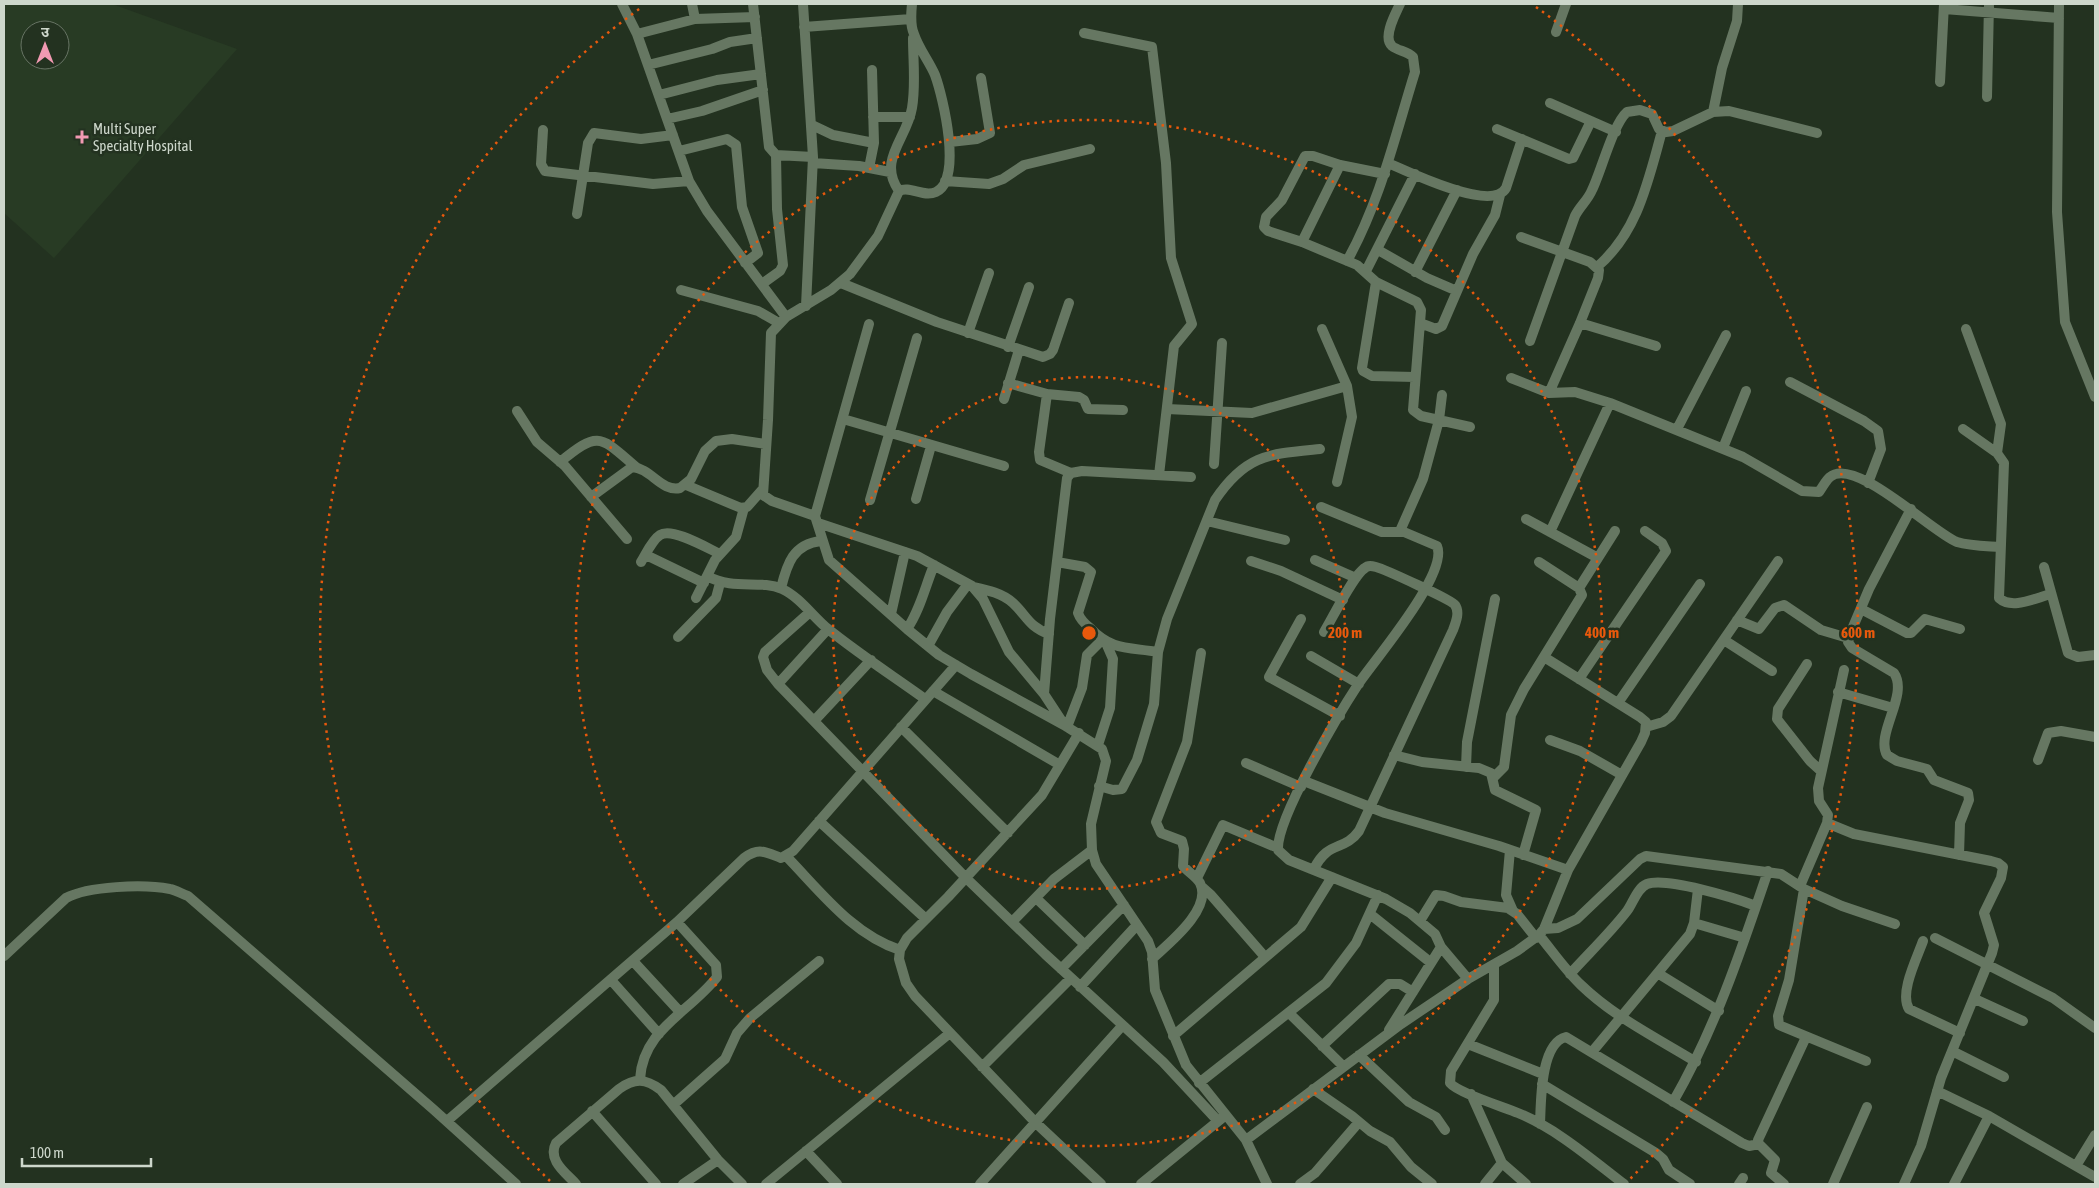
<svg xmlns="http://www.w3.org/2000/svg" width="2099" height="1188" font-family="'Asap Condensed','Noto Sans Devanagari',sans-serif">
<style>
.built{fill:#283b24;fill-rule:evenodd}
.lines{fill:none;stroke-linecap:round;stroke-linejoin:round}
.minor{stroke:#667762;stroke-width:10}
.ring{fill:none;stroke:#e8590c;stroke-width:2.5;stroke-dasharray:2.5 5}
.poi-dot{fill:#f19ab2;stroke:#233220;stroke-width:2}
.labels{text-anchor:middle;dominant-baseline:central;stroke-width:5;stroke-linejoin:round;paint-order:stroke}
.poi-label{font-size:15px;fill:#cdd7cb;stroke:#233220;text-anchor:start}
.centre{fill:#e8590c;stroke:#233220;stroke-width:2.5}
.ring-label{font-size:15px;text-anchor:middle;font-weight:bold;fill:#e8590c;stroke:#233220;stroke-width:5;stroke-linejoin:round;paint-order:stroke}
</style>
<rect width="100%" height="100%" fill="#233220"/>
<path class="built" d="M4,4H112L237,49L54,258L4,213ZM30,30H60V60H30Z"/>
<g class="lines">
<path class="minor" d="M622,4L637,34L689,181L707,211L786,317
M692,4L695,19
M753,4L769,147L776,155L813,157
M803,4L813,157L806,306
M912,4C911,14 910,25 914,34C919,49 929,61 935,75C943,97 963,180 936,192C923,198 910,185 899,191L878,236L850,274L831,290L786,317L771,333L768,420L763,495L772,501L815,516L829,560L907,629L939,655L971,674L1064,725L1102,749L1106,761L1091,824L1092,850L1096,864L1148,941L1152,952L1155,990L1186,1065L1246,1140L1267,1184
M2059,4L2057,212L2065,322L2095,397
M1944,9L2059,18
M804,27L911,19
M1556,32L1566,4
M1084,33L1152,47L1166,163L1171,258L1192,324L1174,346L1159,475
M637,34L695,19L755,17
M648,65L712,49L730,42L757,38
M1940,82L1944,4
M659,95L717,80L761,74
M1987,97L1989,4
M1550,103L1616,132
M1713,112L1722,68L1737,21L1738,4
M873,117H910
M667,119L702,111L763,90
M812,125L833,135L874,143
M1497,129L1569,159L1573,158L1591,121
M543,130L541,164L545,171L653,184L689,181
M950,142L977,139L990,133L981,78
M679,151L727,139L736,145L742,207L758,253L745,263
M813,163L859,166L890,172
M1388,163C1409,172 1492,213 1506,188L1522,139
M869,168L874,143L872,70
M1385,174L1340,165L1313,156H1305L1282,200L1266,217L1264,227L1268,231L1302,242L1357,265L1376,282L1417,302L1421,310L1413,410L1421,416L1470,427
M945,181L989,184L1003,179L1024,165L1090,149
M899,191C877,160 907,139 912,108C916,85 913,61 913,38
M577,214L588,143L594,133L641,139L673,135
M1521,237L1590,262L1599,270L1598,278L1580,323L1549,393
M1302,242L1340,165
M1378,250L1427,278L1457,291
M1347,261C1380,202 1395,136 1415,72L1413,57C1407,51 1398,51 1392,46C1382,37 1396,13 1400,4
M1597,267C1638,232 1648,181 1662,131
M1366,271L1415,174
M1415,272L1457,190
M1376,282L1362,368L1363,371L1372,376L1415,377
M841,283L937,322L1043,357L1050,354L1053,350L1069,303
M762,284L780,271L783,265L777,209L776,155
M681,290L758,311L779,323
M1420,323L1436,329L1442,326L1473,254L1495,215L1500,195
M1580,323L1656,346
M1322,329L1347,386L1352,417L1337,482
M1966,329L2001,424L1997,453
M968,333L989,273
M1530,341L1575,216C1580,206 1588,200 1592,190C1601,172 1613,124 1627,112L1640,110L1652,114L1659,129L1666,132L1673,131L1713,112L1729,111L1817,133
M1008,347L1029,287
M1511,378L1549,393L1575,392L1610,403L1743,457L1802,491L1819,492C1822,488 1826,480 1830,477C1855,456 1933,533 1957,542C1970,546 1986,546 2000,547
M1790,382L1864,421L1878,431L1881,449L1868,483
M1008,383L1047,394L1079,397L1084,400L1088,409L1123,410
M1047,394L1039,452L1040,460L1071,473
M1004,399L1019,350
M1167,409L1252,413L1347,386
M517,411L537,442L565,466L627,539
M843,419L1004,466
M1677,429L1726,335
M1963,429L1997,453L2004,463L1999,598C2012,610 2035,598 2051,594
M1723,448L1746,391
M560,462C599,430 600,436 636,467
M1214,464L1222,343
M686,485L741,508L747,507L762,490
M591,497L632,467C651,468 661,492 680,488L691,479L705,451L716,441L732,439L766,444
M916,499L931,446
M870,500L917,338
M1321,507L1382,532H1404L1437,546C1449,573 1376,658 1359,683C1340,712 1276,819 1278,850L1289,860L1386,899L1410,913L1435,934L1441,947L1468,979
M1911,509L1869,589L1850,634L1848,642L1852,648L1894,673C1909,695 1875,734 1887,755L1897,761L1927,769L1934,780L1968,793L1969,800L1960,823L1959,855
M815,516L869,324
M1526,519L1598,558
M1207,521L1285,540
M818,523L917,556L972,586L983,599L1009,652L1044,694L1063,723
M1400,531L1423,479L1439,420L1442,395
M1550,532L1610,403
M646,555L704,583
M1315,560L1356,578
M1251,561L1281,571L1343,600
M641,562C646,554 652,540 660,535C672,527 707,548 720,554
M1057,562L1085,567L1091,572L1078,613C1080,619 1085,624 1090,628C1112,651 1128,647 1158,652
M2044,567L2068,653L2078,657L2095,655
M707,576C735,591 759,579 782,589C800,597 813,617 828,629C859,654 893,676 925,699
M973,587C987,590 1002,593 1013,603C1027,616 1029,627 1049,634
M781,588C787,564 793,544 821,541
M1579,588L1615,531
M696,598L715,560L736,537L744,508
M1861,609L1907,633H1911L1925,619L1960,629
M810,612L765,652L763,657L767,670L778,684L966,878L1045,954L1163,1062L1218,1121
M891,614L905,552
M1301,619L1269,677L1340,716
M1737,620L1759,629L1775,608L1784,605L1821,630L1848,638
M907,629C920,610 925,587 934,565
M678,637L716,598L720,583
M1724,640L1772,671
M928,646L947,612L968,584
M1311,656L1359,684
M1807,664L1778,709L1777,719L1810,761L1821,771
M1579,679L1666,551L1662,543L1645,531
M778,684L828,629
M933,691L1060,765
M1838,692L1893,708
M1044,694L1050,619L1067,478L1071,473L1082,471L1191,477
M1618,703L1700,584
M814,721L871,660
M901,727L1008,833
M1067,727L1082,688L1087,655L1102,640
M1646,727L1663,722L1671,716L1778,561
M1079,733L1042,795L948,897L907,938L900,950L899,959L906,983L915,996L1036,1123L1101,1184
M1550,740L1580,751L1622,775
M1098,745L1110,708L1113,659L1106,643
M1394,755L1422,762L1479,768L1491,773L1495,790L1536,810L1523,855
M2038,760L2048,733L2061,731L2095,737
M1246,763L1301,787
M1466,767L1467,742L1495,599
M1493,778L1504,767L1511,715L1524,689L1582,595L1579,588L1539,562
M1304,781L1385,813L1499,846L1568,870
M1099,786L1113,790L1122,789L1137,760L1154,704L1158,652L1167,619L1215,500C1246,454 1269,454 1320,449
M819,821L926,919
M1827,823L1854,834L1991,861L1998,863L2003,867L2001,878L1984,913L1994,945L1992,953L1941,1078L1921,1146L1904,1184
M1510,850L1506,895L1513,911
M786,856C821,892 852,934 900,950
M1314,869C1328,840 1344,852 1359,831L1453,630C1456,622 1460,612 1455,605C1452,600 1384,569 1376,567C1372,566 1368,565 1365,568C1354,574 1332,619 1324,632
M1197,878L1223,825L1278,848
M1800,886L1827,823L1828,815L1819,801L1818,788L1844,670
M1202,887L1211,895L1265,957
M1804,889L1789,980L1778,1016L1779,1025L1866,1061
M1036,898L1085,945
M1370,914L1430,962
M1420,921L1436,895L1444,896L1461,902L1508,908L1517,914L1536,938
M1012,922L1054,879L1092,850
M1694,923L1745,938
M1544,929L1558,928L1577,919L1640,859L1646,856L1781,874L1804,889L1842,906L1895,924
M1539,935C1553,952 1566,971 1581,985C1614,1017 1657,1038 1696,1062
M1935,938L2053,998L2095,1028
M1923,941C1917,958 1899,993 1909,1009L1960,1033
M4,956L66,898C88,886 144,884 170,889C176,890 182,894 188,896L433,1109L516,1184
M1152,959C1168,944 1213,909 1200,883C1196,876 1188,872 1183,866L1184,849L1182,841L1161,833L1156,822L1187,742L1201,653
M633,961L680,1012
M1494,965V1000L1451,1071L1450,1083C1458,1093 1504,1107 1518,1113C1557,1129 1590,1158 1624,1184
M1061,969L1124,905
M1570,974C1589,953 1610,933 1627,911C1633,903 1637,888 1647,884C1667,877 1735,898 1756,906
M1659,974L1719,1011
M611,980L659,1034
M1080,987L1137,925
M1975,999L2023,1021
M1289,1013L1343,1066
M1389,1030L1441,947
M1173,1036L1301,927L1332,877
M1468,1044L1543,1074
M1322,1046L1389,984H1400L1413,992
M1952,1051L2004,1077
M1592,1052L1690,934L1694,923L1698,889
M1359,1055L1409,1102L1436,1117L1445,1130
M982,1067L1071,978
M640,1079C643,1029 689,1013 717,977L716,965L677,922
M1199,1083L1326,983L1356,943L1378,895
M1542,1084L1656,1153L1663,1159L1669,1170L1690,1184
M1313,1089L1352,1116L1370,1131L1390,1142L1411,1167L1432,1184
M1937,1091L1989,1116L2095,1177
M1471,1094L1502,1163L1526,1184
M1673,1102C1715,1029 1741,951 1768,871
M673,1105L725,1059L737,1033L750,1018L819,961
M592,1111L656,1184
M447,1121L677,922L744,858C759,847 765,852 781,858L793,851L956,665
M1540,1124C1541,1103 1540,1043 1566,1037L1742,1143L1749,1146L1759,1144
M1246,1140L1401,1024L1468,979L1517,951L1539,935L1544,929L1568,870L1641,742L1645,733L1646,722L1640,717L1544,657
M806,1151L837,1184
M2076,1166L2095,1135
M576,1184C566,1173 547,1160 556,1143L619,1089C635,1078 645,1078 661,1090L718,1160L742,1184
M683,1184L718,1160
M766,1184L950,1033
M980,1184L1122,1026
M1141,1184L1222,1118
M1300,1184L1315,1173L1359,1122
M1485,1184L1502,1163
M1739,1184L1743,1178
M1784,1184L1771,1173L1775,1160L1759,1144L1758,1140L1806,1037
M1833,1184L1867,1107
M1954,1184L1989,1116"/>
</g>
<g class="ring">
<circle cx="1089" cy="633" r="256"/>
<circle cx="1089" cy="633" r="513"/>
<path d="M550 1181A769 769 0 0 1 642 7M1536 7A769 769 0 0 1 1628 1181"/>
</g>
<path class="poi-dot" d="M79.5 129.5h5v5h5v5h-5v5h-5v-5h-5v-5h5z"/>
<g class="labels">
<g class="poi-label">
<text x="93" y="128">Multi Super<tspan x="93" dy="17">Specialty Hospital</tspan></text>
</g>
</g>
<circle cx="1089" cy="633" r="8" class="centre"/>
<g class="ring-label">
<text x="1345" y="638">200 m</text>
<text x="1602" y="638">400 m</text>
<text x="1858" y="638">600 m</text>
</g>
<rect width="2099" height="1188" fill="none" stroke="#cdd7cb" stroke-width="10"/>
<g transform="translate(45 45)"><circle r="24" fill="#233220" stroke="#677464"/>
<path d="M0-4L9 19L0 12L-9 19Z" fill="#f19ab2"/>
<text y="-8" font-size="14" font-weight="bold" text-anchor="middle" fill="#cdd7cb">उ</text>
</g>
<path d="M22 1158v8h129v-8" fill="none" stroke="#cdd7cb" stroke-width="2.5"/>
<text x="30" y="1158" font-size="15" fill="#cdd7cb" stroke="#233220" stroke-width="4" paint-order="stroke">100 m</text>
</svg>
